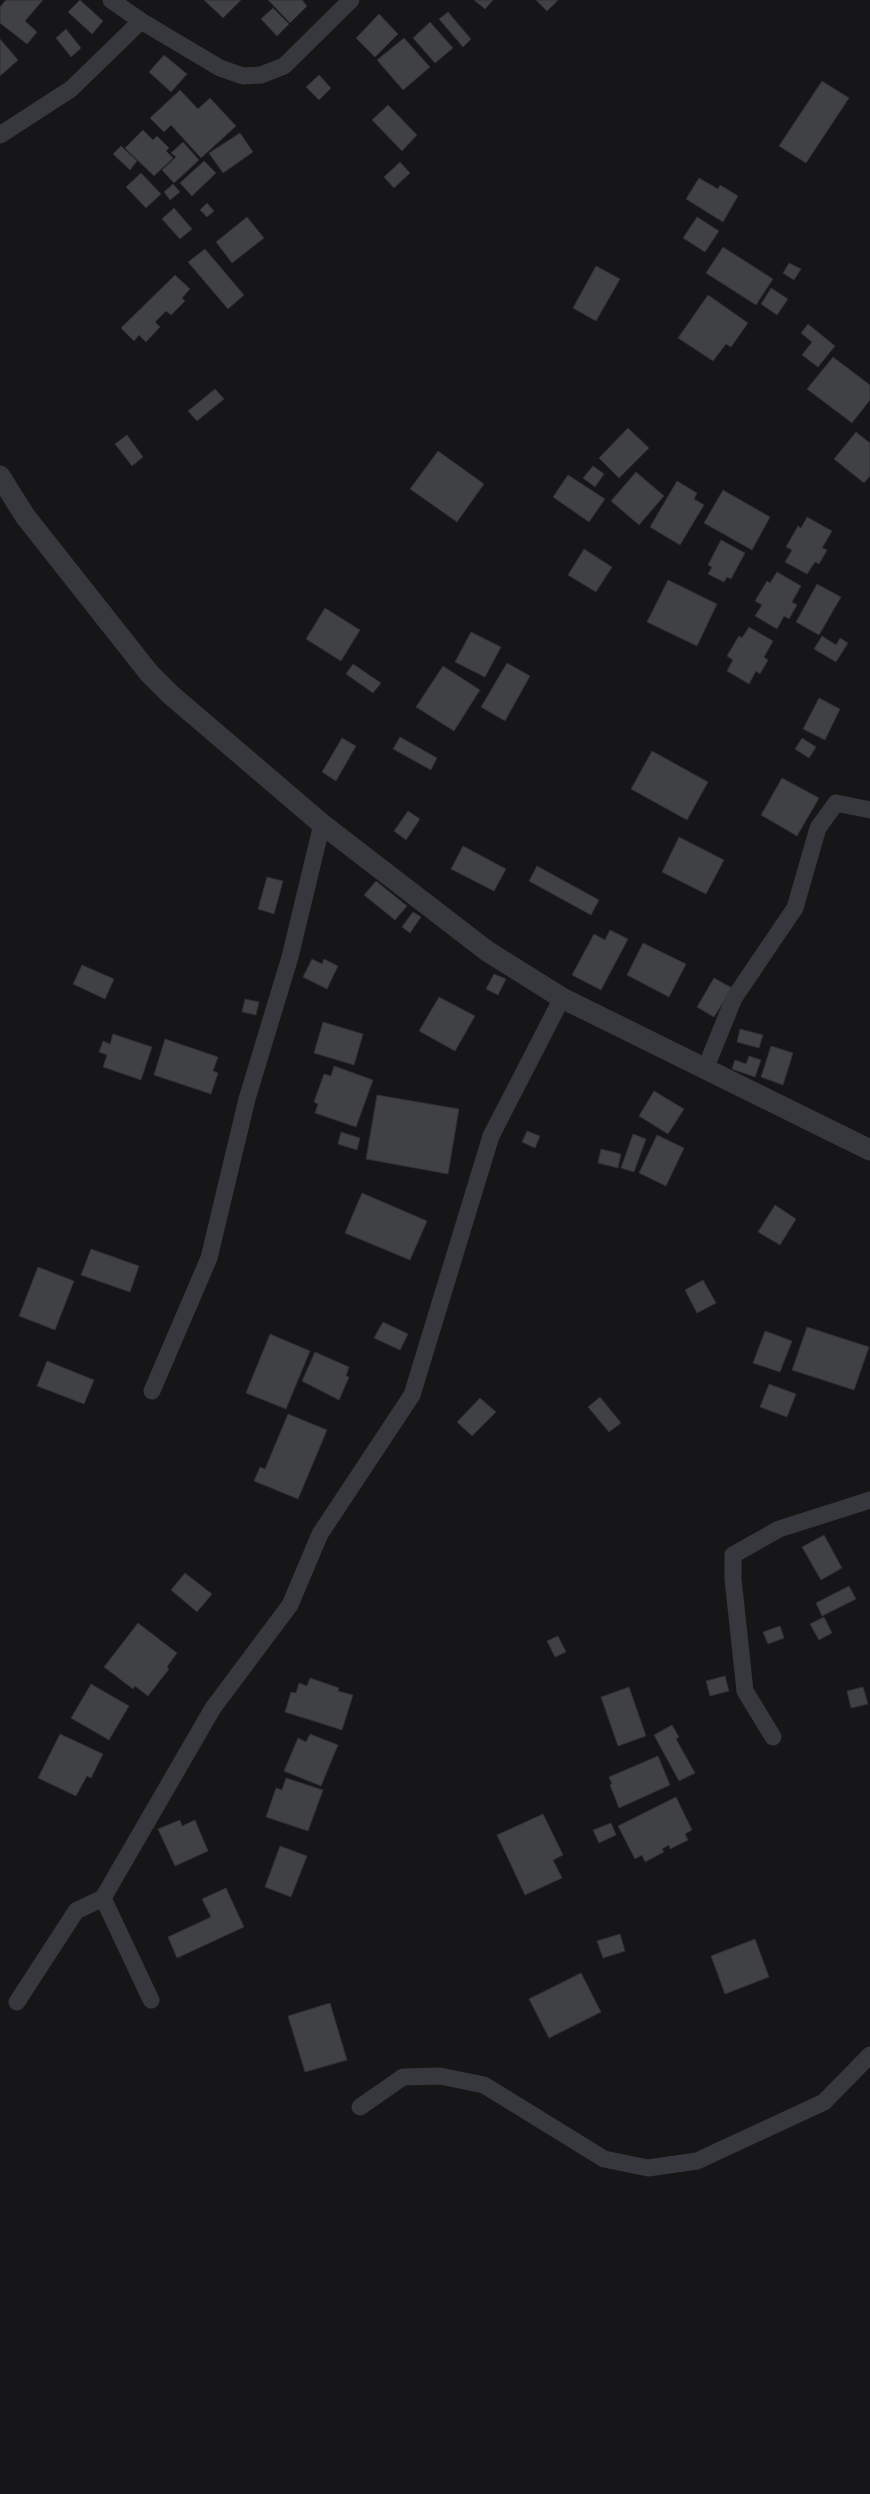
<svg xmlns="http://www.w3.org/2000/svg" width="870" height="2494" font-family="'Varela Round',sans-serif">
<style>
.building{fill:#404145;stroke:#303034}
.lines{fill:none;stroke-linecap:round;stroke-linejoin:round}
.minor{stroke:#37383d;stroke-width:17}
.tertiary{stroke:#37383d;stroke-width:21}
</style>
<rect width="100%" height="100%" fill="#161618"/>
<path class="building" d="M6,0H43L25,21L37,32L27,44L0,23V7Z
M80,0L103,21L92,34L68,12Z
M204,0H241L223,18Z
M268,0H302L307,6L290,23Z
M474,0H493L485,9Z
M536,0H558L547,11Z
M273,8L289,24L277,36L261,19Z
M448,12L471,39L463,47L439,19Z
M379,14L398,34L375,57L356,38Z
M430,22L453,48L435,63L413,38Z
M66,29L81,48L71,57L56,38Z
M404,38L430,67L403,90L377,60Z
M0,39L18,60L0,76Z
M164,55L187,74L171,92L149,72Z
M319,75L331,88L319,100L306,87Z
M822,81L849,98L806,163L779,146Z
M180,90L198,109L210,98L236,126L201,158L171,125L164,132L150,118Z
M388,105L417,135L402,151L372,120Z
M143,130L153,140L157,136L169,148L166,151L173,158L154,176L125,148Z
M240,133L253,152L223,173L209,153Z
M183,142L199,160L174,183L162,170L176,157L171,153Z
M121,146L137,161L130,170L113,154Z
M204,161L216,173L192,196L180,183Z
M400,162L410,173L394,188L384,177Z
M141,173L161,194L146,208L126,187Z
M699,178L718,189L720,185L738,196L723,222L686,199Z
M173,184L180,192L170,200L164,192Z
M207,203L214,211L207,217L200,210Z
M174,208L192,229L180,239L162,219Z
M247,217L264,238L232,263L216,242Z
M697,217L719,231L705,252L683,238Z
M723,247L773,279L756,305L706,273Z
M205,249L244,295L228,309L188,262Z
M789,263L801,269L794,280L783,273Z
M596,266L620,279L596,321L573,308Z
M175,275L190,289L182,298L185,301L171,315L166,311L155,322L160,327L146,342L139,335L134,341L121,328Z
M771,288L788,299L777,315L761,304Z
M708,295L748,323L731,347L726,344L713,361L678,338Z
M808,324L835,346L818,367L802,355L812,342L801,333Z
M833,357L870,385V400L852,423L807,389Z
M215,389L224,399L197,421L188,411Z
M628,428L649,448L619,478L599,458Z
M856,432L870,443V476L864,483L834,459Z
M127,435L143,457L132,466L115,444Z
M438,451L484,484L457,522L410,489Z
M593,466L604,474L595,487L583,478Z
M636,472L664,496L639,525L611,501Z
M568,475L605,499L589,522L553,497Z
M677,481L697,493L694,499L704,505L680,545L650,527Z
M723,490L770,517L752,550L704,523Z
M807,517L832,531L822,548L827,550L819,564L815,562L807,574L785,562L792,550L786,547L798,526L801,528Z
M721,540L745,553L731,579L727,577L724,582L708,574L712,567L708,565Z
M584,549L612,567L596,592L568,575Z
M777,572L801,586L792,602L797,605L789,619L784,616L777,629L755,616L762,605L755,601L767,581L770,583Z
M668,580L717,604L697,646L647,622Z
M817,584L841,597L819,635L796,622Z
M325,608L360,630L341,661L306,639Z
M749,627L773,641L764,657L768,660L760,674L756,671L749,684L727,671L733,660L727,656L739,636L742,638Z
M471,632L501,647L485,677L455,662Z
M822,636L836,645L840,638L848,643L836,662L814,649Z
M507,663L530,676L505,721L481,707Z
M353,664L381,683L373,693L346,674Z
M443,666L480,690L454,731L416,707Z
M819,698L840,709L825,740L803,729Z
M400,737L437,758L431,770L393,749Z
M342,738L356,746L336,781L322,772Z
M802,738L816,747L809,758L795,749Z
M652,751L708,782L687,820L631,789Z
M782,778L819,798L797,836L761,815Z
M408,811L420,819L406,840L394,831Z
M679,837L724,860L706,894L662,872Z
M463,846L506,869L494,891L451,869Z
M537,866L599,900L591,915L529,881Z
M267,877L283,881L274,914L258,909Z
M376,881L407,906L395,920L364,895Z
M413,912L421,917L410,933L402,927Z
M610,930L628,939L601,990L572,975L594,934L605,940Z
M643,943L686,964L669,997L627,975Z
M312,959L322,964L324,959L338,966L327,989L303,977Z
M82,965L114,979L105,999L73,984Z
M494,974L506,979L498,995L486,989Z
M714,978L732,988L714,1017L697,1007Z
M439,997L475,1016L455,1051L419,1031Z
M245,999L259,1002L256,1015L242,1012Z
M323,1022L363,1034L354,1065L314,1053Z
M740,1029L763,1035L759,1048L737,1042Z
M113,1034L152,1047L141,1080L103,1067L107,1055L99,1052L103,1041L110,1044Z
M165,1039L218,1057L213,1071L218,1073L211,1094L154,1075Z
M771,1046L793,1053L783,1085L761,1077Z
M749,1056L761,1060L755,1077L732,1069L735,1060L746,1064Z
M334,1066L373,1080L356,1127L315,1113L318,1104L314,1102L324,1074L331,1076Z
M654,1091L684,1109L668,1134L639,1116Z
M377,1095L459,1109L448,1174L366,1159Z
M527,1131L540,1136L535,1148L522,1142Z
M341,1132L360,1138L357,1150L338,1144Z
M633,1134L646,1139L634,1172L621,1168Z
M657,1135L684,1148L666,1186L639,1173Z
M601,1149L621,1154L618,1168L598,1163Z
M362,1193L427,1221L410,1260L345,1233Z
M775,1205L796,1219L780,1245L758,1232Z
M91,1249L139,1266L130,1292L81,1275Z
M38,1267L74,1281L55,1330L19,1316Z
M703,1280L716,1303L697,1313L685,1290Z
M383,1322L408,1334L400,1350L374,1338Z
M807,1327L869,1347L854,1390L792,1370Z
M765,1331L792,1341L780,1372L753,1363Z
M270,1334L310,1351L286,1409L246,1393Z
M315,1352L349,1367L346,1376L349,1377L339,1400L302,1381Z
M47,1361L94,1380L84,1404L37,1386Z
M769,1384L796,1394L787,1417L760,1407Z
M600,1397L621,1423L609,1432L588,1407Z
M480,1398L496,1412L472,1436L457,1422Z
M288,1414L327,1430L298,1499L254,1481L260,1467L265,1469Z
M824,1535L842,1568L821,1580L802,1547Z
M185,1573L212,1594L197,1612L171,1590Z
M849,1586L856,1599L822,1616L816,1603Z
M824,1617L832,1633L819,1640L810,1624Z
M138,1623L177,1653L167,1667L169,1669L148,1696L135,1686L133,1689L104,1667Z
M780,1626L784,1638L768,1644L763,1632Z
M558,1636L566,1652L555,1657L547,1641Z
M725,1676L729,1691L710,1696L706,1681Z
M310,1678L339,1688L338,1691L353,1695L342,1730L285,1712L291,1692L296,1693L299,1683L307,1686Z
M91,1684L129,1706L109,1740L71,1718Z
M629,1687L646,1736L618,1746L601,1697Z
M863,1687L868,1704L851,1708L847,1691Z
M672,1725L679,1737L676,1739L695,1773L679,1781L654,1735Z
M60,1734L103,1754L91,1778L87,1776L76,1796L38,1778Z
M310,1734L338,1745L321,1786L284,1771L298,1738L306,1742Z
M658,1756L670,1785L619,1808L610,1785L612,1784L609,1777Z
M286,1778L323,1790L308,1831L266,1817L276,1788L282,1790Z
M676,1797L692,1830L685,1834L688,1840L670,1849L669,1845L662,1849L664,1852L645,1862L642,1855L635,1859L618,1826Z
M543,1814L563,1855L553,1860L562,1878L525,1895L497,1835Z
M180,1820L182,1826L195,1820L208,1851L175,1866L158,1829Z
M611,1823L616,1835L599,1843L593,1830Z
M280,1846L307,1856L291,1897L265,1887Z
M226,1888L244,1927L177,1958L168,1937L211,1917L202,1899Z
M620,1934L625,1951L603,1958L597,1941Z
M755,1939L769,1977L725,1994L711,1956Z
M581,1973L601,2012L549,2038L529,1999Z
M330,2003L347,2060L305,2072L288,2016Z"/>
<g class="lines">
<path class="minor" d="M111,0L141,21L220,68L243,76L261,75L284,66L351,0
M0,135L71,89L141,21
M706,1067L734,998L795,908L818,828L836,803L870,810
M152,1391L209,1258L247,1099L290,957L322,824
M773,1737L745,1691L733,1579V1555L779,1529L870,1500
M103,1898L151,2000
M17,2002L76,1911L103,1898L213,1708L290,1605L320,1534L412,1395L491,1136L562,998
M360,2107L403,2077L440,2076L484,2085L604,2159L648,2168L697,2161L824,2102L870,2055"/>
<path class="tertiary" d="M0,476L25,516L149,673L171,695L322,824L487,951L562,998L870,1150"/>
</g>
</svg>
